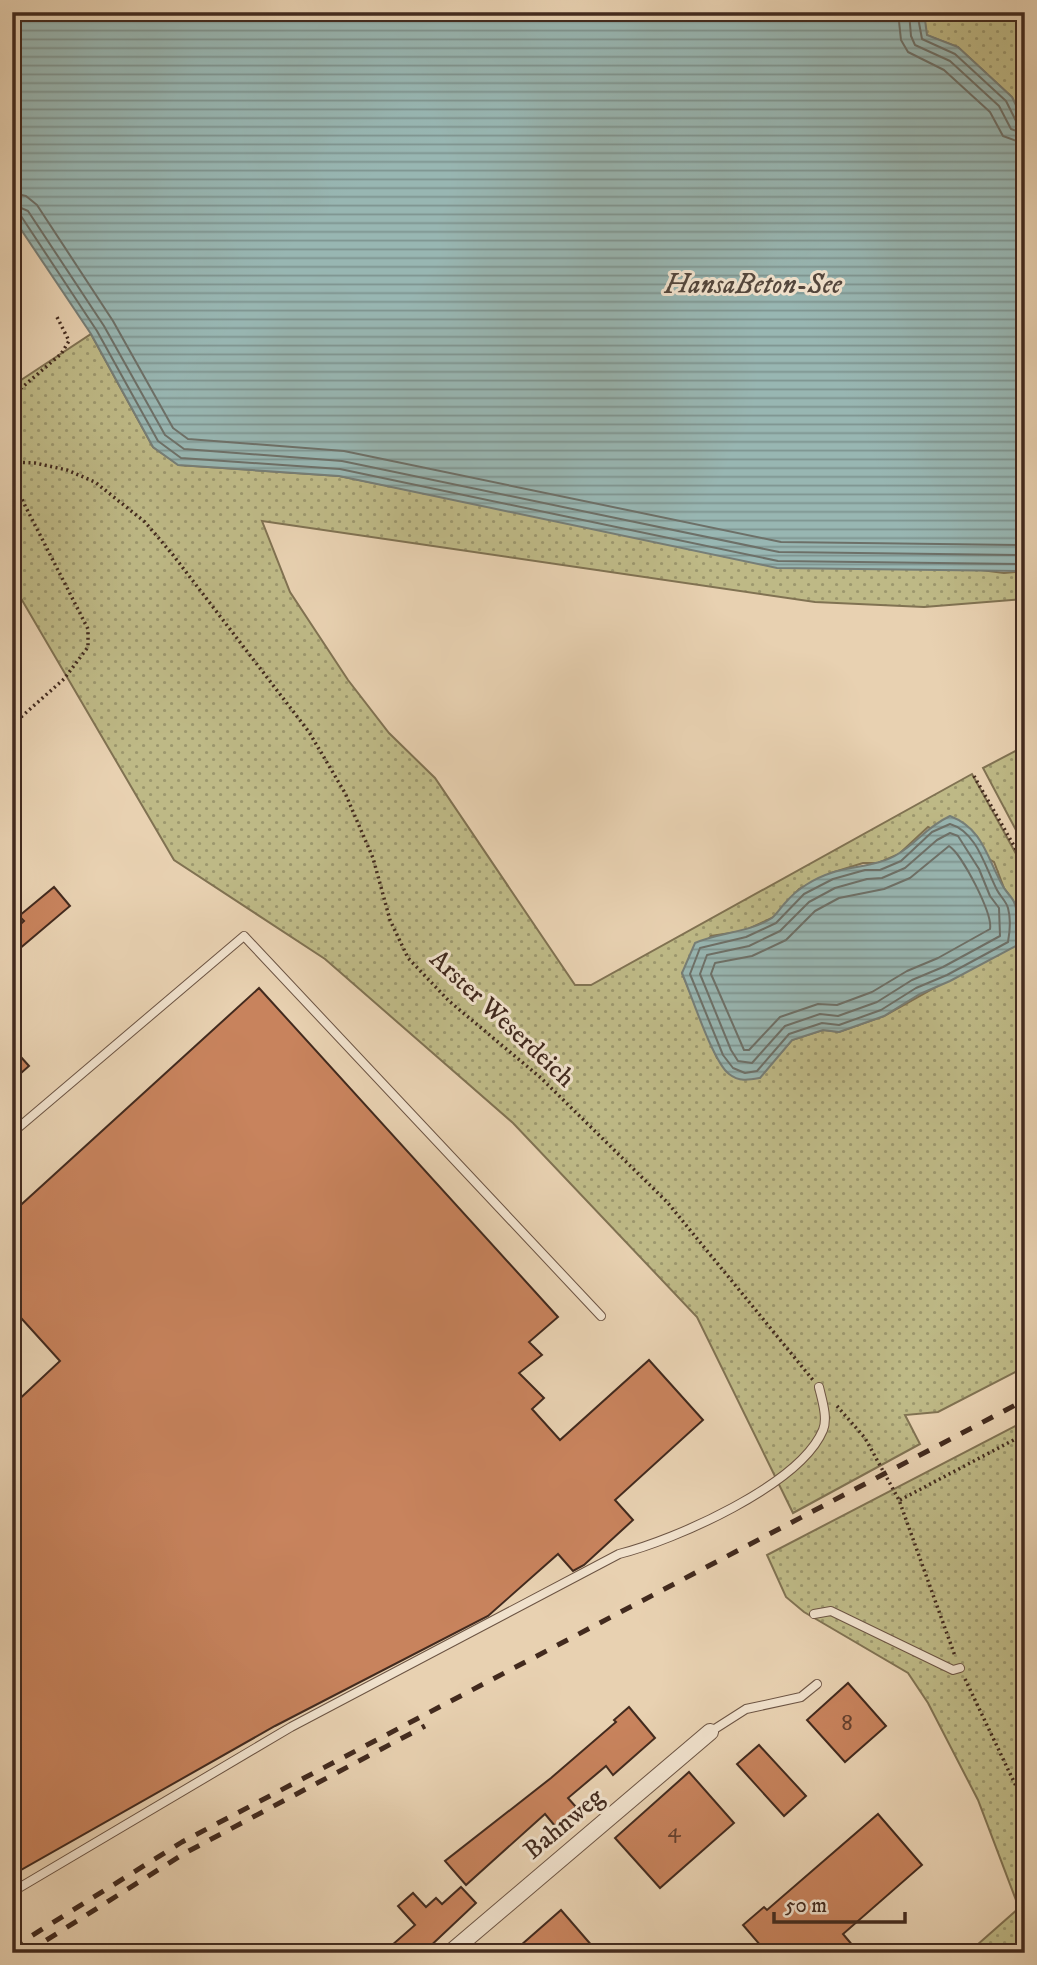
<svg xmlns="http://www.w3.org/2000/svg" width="1037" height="1965" font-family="'IM FELL DW Pica',serif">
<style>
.grass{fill:url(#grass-dots);stroke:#807252;stroke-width:2;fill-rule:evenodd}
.water{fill:url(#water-rules);stroke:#767e77;stroke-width:2}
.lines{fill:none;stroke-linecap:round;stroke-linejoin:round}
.shore{stroke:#6d7068;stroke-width:2}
.building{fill:#c8835d;stroke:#422a1e;stroke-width:2}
.lane-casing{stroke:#6c5443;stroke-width:10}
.street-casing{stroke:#6c5443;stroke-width:18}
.path{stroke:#422a1e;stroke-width:3.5;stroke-dasharray:2 3.5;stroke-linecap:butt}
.lane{stroke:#f0e1cc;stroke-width:8}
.street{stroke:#f0e1cc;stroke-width:16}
.rail{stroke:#422a1e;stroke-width:5;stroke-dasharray:12 12;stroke-linecap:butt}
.labels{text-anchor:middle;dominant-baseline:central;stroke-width:6;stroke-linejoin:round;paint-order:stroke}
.number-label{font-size:23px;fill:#64402e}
.street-label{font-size:26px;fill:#422a1e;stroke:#f0e1cc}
.water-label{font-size:28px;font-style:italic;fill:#53463c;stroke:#f0e1cc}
</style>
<defs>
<pattern id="grass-dots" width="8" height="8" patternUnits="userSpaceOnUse" patternTransform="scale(1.75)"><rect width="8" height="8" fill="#beb986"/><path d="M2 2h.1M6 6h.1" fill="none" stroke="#9c976d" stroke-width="1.8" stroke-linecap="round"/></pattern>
<pattern id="water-rules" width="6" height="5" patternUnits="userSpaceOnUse" patternTransform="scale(1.75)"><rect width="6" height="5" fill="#98b6b2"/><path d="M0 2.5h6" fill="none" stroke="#7e9490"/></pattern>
</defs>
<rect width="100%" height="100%" fill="#e8d1b1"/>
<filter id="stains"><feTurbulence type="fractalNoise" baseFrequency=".00286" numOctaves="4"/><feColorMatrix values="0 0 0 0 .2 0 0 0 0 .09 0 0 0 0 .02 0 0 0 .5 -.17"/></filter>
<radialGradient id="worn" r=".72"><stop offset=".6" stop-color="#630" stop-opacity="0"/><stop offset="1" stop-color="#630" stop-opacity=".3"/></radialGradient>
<path class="grass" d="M924,12H1025V124L1012,97L958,47L926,35Z
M91,334L153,447L179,465L339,476L499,508L1004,573L1025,571V599L924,607L815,602L262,521L290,592L348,680L389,733L435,778L575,985H591L972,774L1025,870V1367L938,1412L905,1415L920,1444L793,1513L697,1317L513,1123L325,959L174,860L12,583V386ZM928,827L994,862L1004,888L1014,902L975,965L884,1016L839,1032L823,1030L792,1040L779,1055L717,1058L682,973L711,936L744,931L774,917L799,889L831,873L863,863H878L899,854Z
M1025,746V847L983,768Z
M1025,1421V1953H968L1019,1908L978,1800L928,1703L908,1673L804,1612L786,1597L767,1555Z"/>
<path class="water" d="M12,12H924L927,35L958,47L1012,97L1025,124V571L777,568L339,476L178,465L153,447L91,334L12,216Z
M950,816C984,829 987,859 1004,888C1007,893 1012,897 1014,902C1020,915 1017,932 1016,946L950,981L920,994L884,1016L839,1032L823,1030L792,1040L760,1078C749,1080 739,1082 729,1074C713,1062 691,994 682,973L695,943C720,932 748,933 772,918C777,914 781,907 786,902C797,889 815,878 831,873C852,866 880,866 898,854C918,842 925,828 950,816Z"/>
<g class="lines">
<path class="shore" d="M898,12L901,40L908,52L944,70L990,112L1003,136L1025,144
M909,12L911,36L915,45L950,61L999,106L1011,129L1025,134
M917,12L922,39L955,54L1006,101L1017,123L1025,125
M12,193L26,196L37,205L113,321L173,428L188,439L344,451L781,542L1025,545
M12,204L28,211L104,326L165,435L184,449L342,461L779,552L1025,555
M12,213L21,216L97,331L158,441L181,458L340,469L778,561L1025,564
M950,824C977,832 985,867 997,890C1000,896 1006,901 1008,908C1011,919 1010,931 1008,942L947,975L916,988L881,1010L839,1025L822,1023L789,1034L757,1071L745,1073L733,1068L723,1055L690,974L700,948L746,937L776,923L804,894L833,879L865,870H880L901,861L932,832Z
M950,833L958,836L979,869L990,896L999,908L1000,936L943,967L912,980L877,1002L838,1016L820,1014L785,1026L752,1063L738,1061L731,1050L700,974L707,955L749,946L780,931L809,902L835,888L867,879L882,878L905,868L937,840Z
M949,846C962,854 993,914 990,929L938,958L907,971L872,992L837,1005L818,1004L780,1017L749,1050H744L711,974L715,963L752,956L786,940L815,911L839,898L884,889L910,878Z"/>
</g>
<path class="building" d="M54,887L70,906L12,955V932L24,921L19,916Z
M259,988L558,1317L529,1342L542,1355L519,1373L544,1398L532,1409L560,1440L649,1360L703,1420L615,1500L633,1520L584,1565L573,1571L558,1554L488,1616L275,1726L12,1875V1406L60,1361L12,1308V1213Z
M12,1047L29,1066L12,1081Z
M848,1683L886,1726L845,1762L807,1720Z
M629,1707L655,1738L613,1775L606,1766L568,1798L576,1807L555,1826L545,1814L466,1885L445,1861L551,1778L616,1722L614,1720Z
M759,1745L806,1796L784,1816L737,1764Z
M689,1772L734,1823L660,1888L615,1838Z
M878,1814L922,1865L843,1934L859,1953H767L743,1925L764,1907L767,1910Z
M461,1887L476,1903L423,1953H383L415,1925L398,1906L413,1893L426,1907L436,1898L442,1904Z
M561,1910L593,1947L586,1953H512Z"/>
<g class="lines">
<g class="lane-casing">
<path id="lane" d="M12,1133L244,936L601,1316
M814,1614L831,1611L953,1670L960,1668
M710,1732L746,1709L801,1697L817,1684
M12,1892L291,1727L619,1554C675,1540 800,1485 823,1430C828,1418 822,1400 819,1387
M656,1953H664"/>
</g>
<g class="street-casing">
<path id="street" d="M450,1953L710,1732"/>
</g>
<path class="path" d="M12,396L61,354L69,341L57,317
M12,462L35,463L67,470L95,482L145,522L173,555L309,732L345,793L373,858L390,920L408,958L449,1001L541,1078L667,1202L813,1380
M12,480L88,629V647L64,679L12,725
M974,776L1025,865
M837,1406L865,1438L899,1500L955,1656
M900,1500L1025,1434
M965,1679L1025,1805"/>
<use href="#lane" class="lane"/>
<use href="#street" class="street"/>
<path class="rail" d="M12,1948L182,1842L1025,1400
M26,1953L185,1853L425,1726"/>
</g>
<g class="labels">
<g class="number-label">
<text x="847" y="1723">8</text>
<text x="674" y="1830">4</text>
</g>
<g class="street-label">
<text transform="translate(502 1019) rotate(43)">Arster Weserdeich</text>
<text transform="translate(564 1824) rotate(-40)">Bahnweg</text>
</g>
<g class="water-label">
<text x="753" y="284">HansaBeton-See</text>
</g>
</g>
<rect width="1037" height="1965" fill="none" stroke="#e8d1b1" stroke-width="42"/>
<rect x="14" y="14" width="1009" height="1937" fill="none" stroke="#422a1e" stroke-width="3.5"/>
<rect x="21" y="21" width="995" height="1923" fill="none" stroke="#422a1e" stroke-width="2"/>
<path d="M774 1912v10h131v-10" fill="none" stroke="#422a1e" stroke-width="3.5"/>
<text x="785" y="1912" font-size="21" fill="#422a1e" stroke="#f0e1cc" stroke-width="5" paint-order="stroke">50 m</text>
<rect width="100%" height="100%" filter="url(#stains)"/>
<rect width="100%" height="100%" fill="url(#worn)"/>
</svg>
